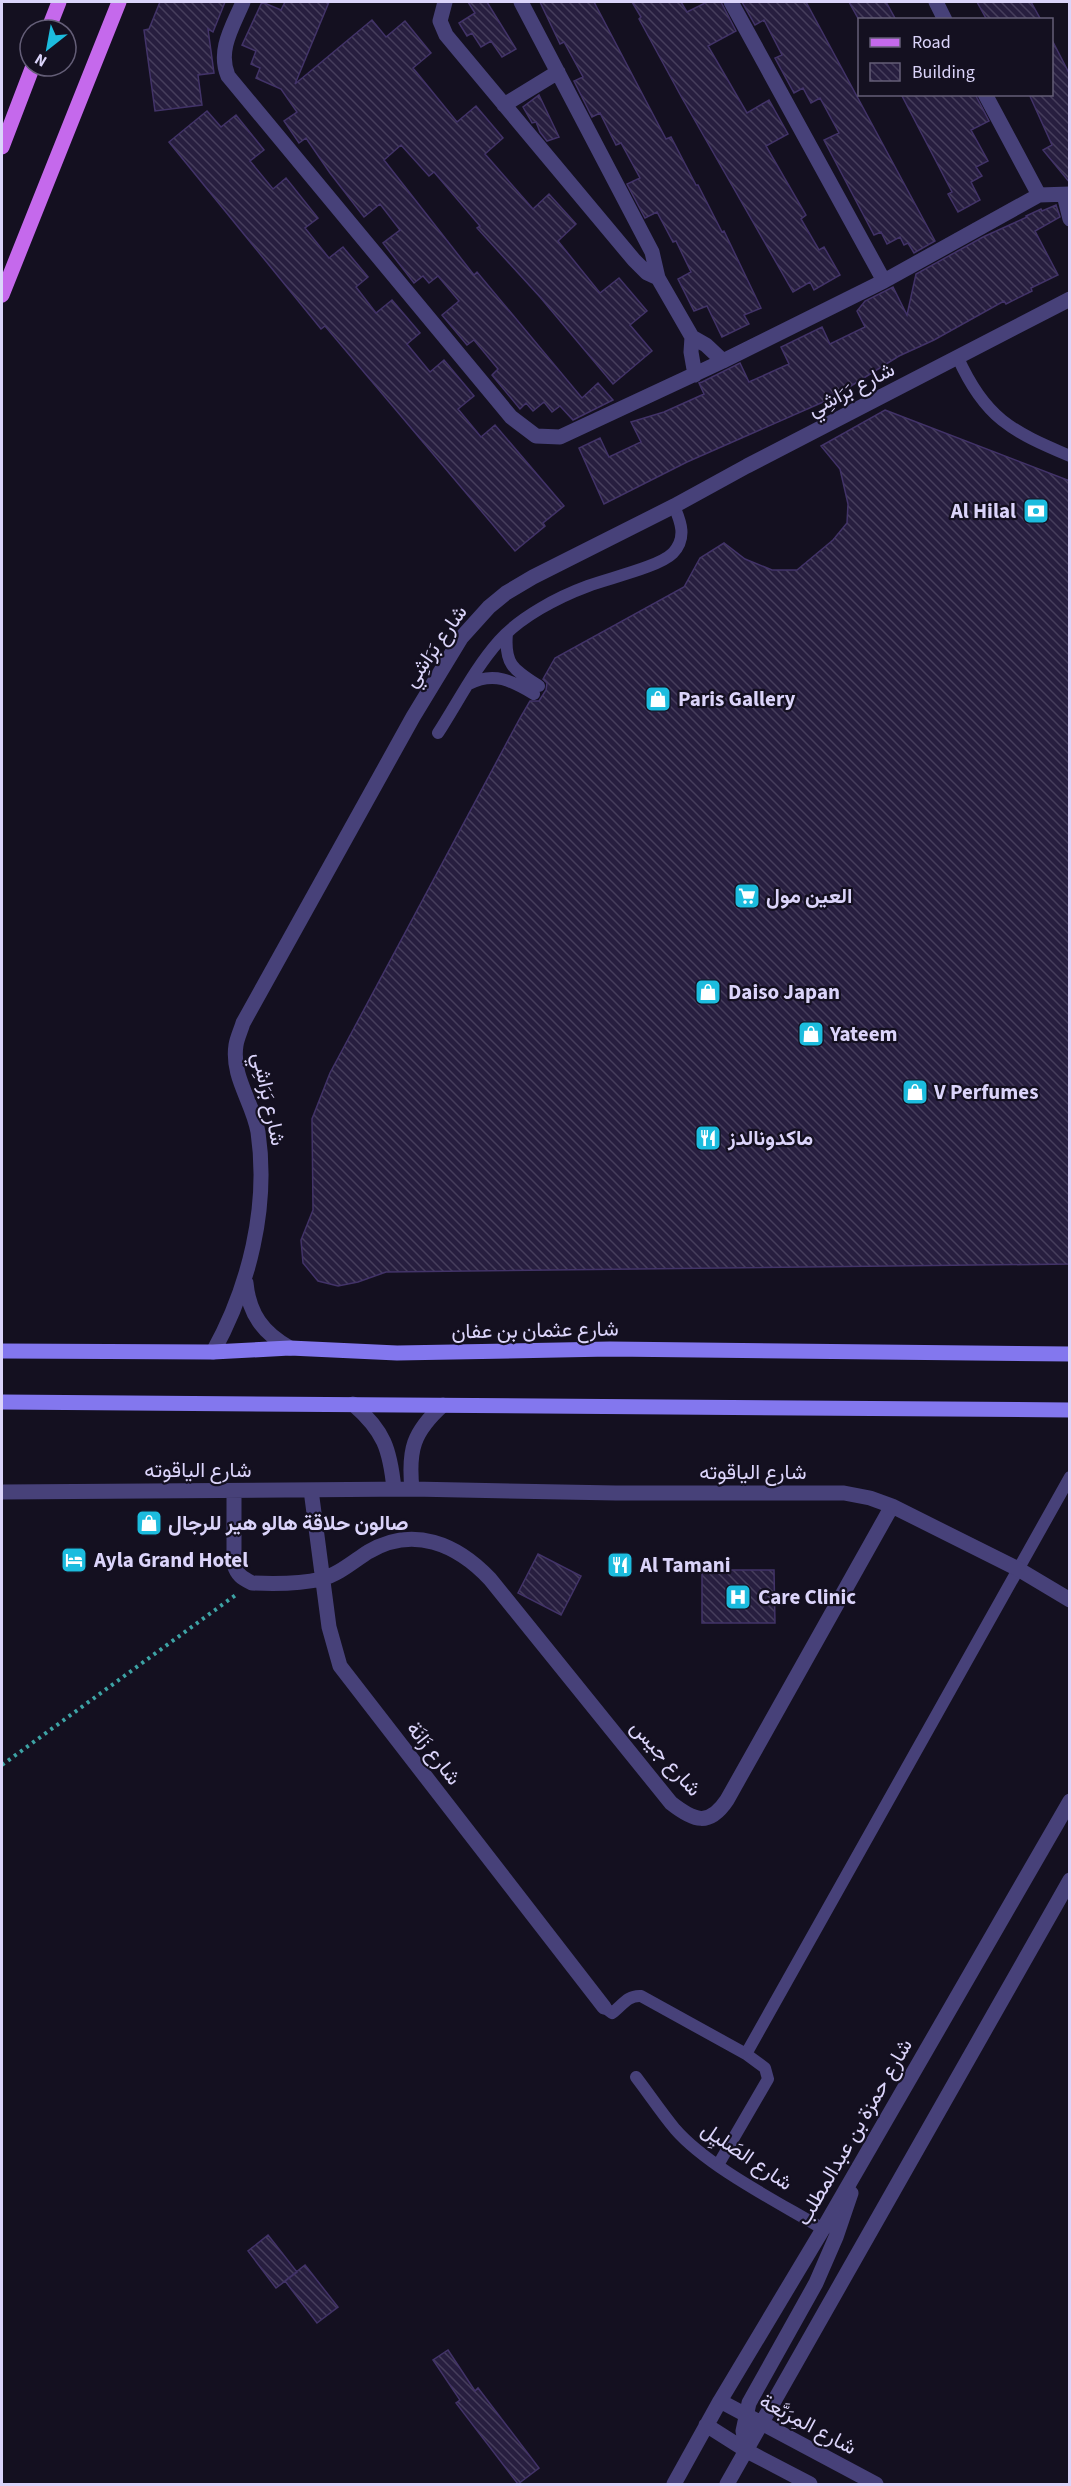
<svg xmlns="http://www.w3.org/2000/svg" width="1071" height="2486" font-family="'Source Sans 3',Vazirmatn,sans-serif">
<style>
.building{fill:url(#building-back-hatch);stroke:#423368;stroke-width:1.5}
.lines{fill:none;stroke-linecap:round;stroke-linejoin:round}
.path{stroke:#3da3a5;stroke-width:4;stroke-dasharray:3 4.5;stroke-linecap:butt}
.service{stroke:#474179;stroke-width:12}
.minor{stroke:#474179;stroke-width:15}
.tertiary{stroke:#474179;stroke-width:15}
.secondary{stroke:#8377ee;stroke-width:15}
.primary{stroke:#c569ec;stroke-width:15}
.labels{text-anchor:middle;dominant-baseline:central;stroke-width:4.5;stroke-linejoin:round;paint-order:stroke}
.street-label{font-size:21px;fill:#dbd4fa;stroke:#141020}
.poi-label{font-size:21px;font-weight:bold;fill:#dbd4fa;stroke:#141020;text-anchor:start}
</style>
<defs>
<pattern id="building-back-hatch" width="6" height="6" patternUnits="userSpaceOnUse" patternTransform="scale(1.5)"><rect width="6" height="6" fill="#271e3f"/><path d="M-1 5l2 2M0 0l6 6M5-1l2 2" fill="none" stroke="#463e5c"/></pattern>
</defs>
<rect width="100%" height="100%" fill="#141020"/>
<path class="building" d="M160,2H225L213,32L208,29L214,73L198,75L202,105L155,111L144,30L149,29Z
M262,2L281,10L285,2H329L295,84L372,20L386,37L405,21L431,53L413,68L457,122L476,106L503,138L485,154L533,209L549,194L576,224L558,241L600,293L619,278L647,311L630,325L652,351L613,384L540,297L477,228L480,226L434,172L429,176L401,145L384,160L474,275L477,272L582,398L598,383L613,400L573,420L560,406L552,412L544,402L533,411L526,403L520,409L492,375L498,369L474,340L467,345L442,315L459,301L438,276L429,283L423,276L414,283L383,243L400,230L380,204L364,217L330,173L306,138L299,143L284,121L297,112L281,89L256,78L260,68L251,64L256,51L242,45Z
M468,2H487L516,49L502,57L491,41L481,47L472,33L467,36L459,23L475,13Z
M540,2H594L666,139L671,137L696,185H698L722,232L724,231L761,308L744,315L749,324L722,337L707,306L694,311L678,279L691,272L676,241L673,242L657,212L645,218L627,184L640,178L621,143L616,145L600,113L592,117L574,81L583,77L564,42L560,44Z
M632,2H681L687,12L707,2H721L736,31L708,46L747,113L769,100L788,134L766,146L806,215L801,219L819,250L824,247L840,275L814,290L810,282L793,292L682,98L639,19L641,17Z
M742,2H806L935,241L914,253L908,243L904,245L900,237L887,244L881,232L874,235L824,140L839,133L820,98L811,103L803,88L794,93L775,58L782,55L764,20L755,25Z
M849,2H886L896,20H859Z
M977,2H1031L1041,20H987Z
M1052,40L1070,75V183L1043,150L1052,145L1029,94H1052Z
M901,94H975L989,121L971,130L988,161L976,167L982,176L971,182L980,200L958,212L948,194L952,192Z
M539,95L559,137L547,141L540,132L536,122L532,123L531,121L523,107Z
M207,111L221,127L236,115L264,150L250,161L273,189L286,178L318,218L305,228L329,258L343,247L368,277L356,287L376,313L392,300L420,333L407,344L430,372L444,360L474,396L458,409L481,437L495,425L564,506L543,523L545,526L515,551L325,326L321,329L169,142Z
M1056,205L1060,217L1035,231L1058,275L1031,288L1032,291L1006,304L1004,301L934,340L899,356L830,399L687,462L604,504L579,448L600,438L609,457L641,442L631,422L664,412L704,394L699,383L702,382L740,363L749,382L789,364L781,347L822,327L830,344L865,327L857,311L865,301L893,287L907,315L916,274L983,237L1027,217L1026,216L1041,209L1042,211Z
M885,410L1070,481V1264L386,1272L358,1282L338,1286L318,1281L303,1263L301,1240L313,1210L312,1119L330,1073L520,718L530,701H539L546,690L547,683L543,679L555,658L684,587L700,558L724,543L745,559L772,570H797L833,540L847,523L848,504L840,469L821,446Z
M538,1554L581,1576L561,1615L518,1593Z
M702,1570H774L775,1623H702Z
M268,2235L297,2272L276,2288L248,2251Z
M305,2265L338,2307L317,2323L285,2281Z
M448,2350L475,2391L478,2388L539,2468L518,2484L456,2403L460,2400L433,2360Z"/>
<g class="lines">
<path class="path" d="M2,1765L237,1594"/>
<path class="service" d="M958,358C985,418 1011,431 1070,456
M507,633C504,665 514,670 539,686
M469,684C494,671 512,681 534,694
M438,733C458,702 475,668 499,641C520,617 558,597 588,586C609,578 659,567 673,553C687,538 681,522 674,506
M604,2007L612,2013C622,2006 627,1995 641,1996L746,2054L765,2068L768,2079L718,2165
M746,2054L1070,1477
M636,2077C649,2094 661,2112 675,2129C708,2167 778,2202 823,2229"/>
<path class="minor" d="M243,2C233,26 217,50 228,76L511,417L536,436L560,437L723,361L884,281L1039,195L1070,194
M445,2L440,21L446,35L634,260L647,273L658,278
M521,2L652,252L658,278L692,337L706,345L723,361
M731,2L884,281
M936,2L945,20
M985,94L1039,195
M504,105L558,72
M1064,195L1070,219
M692,337L691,352L695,375
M246,1283C249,1314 263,1333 290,1348
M213,1352C249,1287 269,1207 258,1132C253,1102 231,1077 236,1045C237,1038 241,1030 243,1023L413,717L461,638L489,607L506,593L533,577L674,506L747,466L1070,299
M353,1404C384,1431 390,1449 394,1489
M412,1489C408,1450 413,1432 443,1405
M311,1490L329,1627L340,1666L604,2007
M234,1491V1564C237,1575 242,1578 252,1583C274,1584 300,1584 321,1579C338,1575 354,1561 368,1552C413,1525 457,1544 490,1579L671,1803C694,1821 709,1827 727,1800L892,1506
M2,1492L412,1489L616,1493H844L870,1498L892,1506L1018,1569L1070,1600"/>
<path class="tertiary" d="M720,2401L876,2484
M706,2425L747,2451L810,2484
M747,2451L743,2431L749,2403L816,2283L836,2237L851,2193
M674,2484L720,2401L823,2229L1070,1801
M727,2484L1070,1880"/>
<path class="secondary" d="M2,1351L213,1352L290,1348L397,1353L610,1349L1070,1354
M2,1402L1070,1410"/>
<path class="primary" d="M48,30L59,2
M2,147L33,66
M2,295L119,2"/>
</g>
<defs>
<g id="bank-square" transform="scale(1.35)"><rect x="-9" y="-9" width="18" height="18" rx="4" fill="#1cbcde" stroke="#141020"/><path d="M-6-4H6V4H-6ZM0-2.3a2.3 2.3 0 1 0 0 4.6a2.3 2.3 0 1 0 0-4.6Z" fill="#fff"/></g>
<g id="shop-square" transform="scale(1.35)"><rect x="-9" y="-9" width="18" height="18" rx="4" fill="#1cbcde" stroke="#141020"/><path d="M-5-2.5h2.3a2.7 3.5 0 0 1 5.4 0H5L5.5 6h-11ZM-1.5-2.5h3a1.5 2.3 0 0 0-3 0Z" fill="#fff"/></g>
<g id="supermarket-square" transform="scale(1.35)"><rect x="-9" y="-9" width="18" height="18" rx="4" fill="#1cbcde" stroke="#141020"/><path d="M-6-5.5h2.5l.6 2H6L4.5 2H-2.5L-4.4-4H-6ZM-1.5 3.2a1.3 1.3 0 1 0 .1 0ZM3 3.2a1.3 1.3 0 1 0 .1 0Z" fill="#fff"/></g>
<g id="restaurant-square" transform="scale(1.35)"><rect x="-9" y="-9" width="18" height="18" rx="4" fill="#1cbcde" stroke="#141020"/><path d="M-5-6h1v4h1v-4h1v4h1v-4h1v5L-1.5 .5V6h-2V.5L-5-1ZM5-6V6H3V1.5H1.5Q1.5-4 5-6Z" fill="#fff"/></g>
<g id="hotel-square" transform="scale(1.35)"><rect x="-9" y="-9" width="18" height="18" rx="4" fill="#1cbcde" stroke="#141020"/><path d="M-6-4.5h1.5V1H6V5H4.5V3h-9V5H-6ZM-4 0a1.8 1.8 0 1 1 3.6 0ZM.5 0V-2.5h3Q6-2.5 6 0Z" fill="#fff"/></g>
<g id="hospital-square" transform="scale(1.35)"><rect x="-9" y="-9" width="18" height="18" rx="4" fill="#1cbcde" stroke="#141020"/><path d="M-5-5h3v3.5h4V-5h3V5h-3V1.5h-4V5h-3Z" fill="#fff"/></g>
</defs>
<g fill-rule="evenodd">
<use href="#bank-square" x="1036" y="511"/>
<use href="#shop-square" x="658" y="699"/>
<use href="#supermarket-square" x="747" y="896"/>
<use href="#shop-square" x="708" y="992"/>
<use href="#shop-square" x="811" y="1034"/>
<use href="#shop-square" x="915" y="1092"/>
<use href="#restaurant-square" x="708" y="1138"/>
<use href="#shop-square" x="149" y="1523"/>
<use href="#hotel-square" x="74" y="1560"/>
<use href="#restaurant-square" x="620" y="1565"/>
<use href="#hospital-square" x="738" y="1597"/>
</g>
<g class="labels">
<g class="street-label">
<text transform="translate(851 389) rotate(-27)">شارع بَرَاشِي</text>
<text transform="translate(435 646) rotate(-55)">شارع بَرَاشِي</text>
<text transform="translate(269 1099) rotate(78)">شارع بَرَاشِي</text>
<text transform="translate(535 1330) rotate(-1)">شارع عثمان بن عفان</text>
<text x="198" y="1470">شارع الياقوته</text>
<text x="753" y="1472">شارع الياقوته</text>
<text transform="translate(434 1753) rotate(52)">شارع زَانَة</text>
<text transform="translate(666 1758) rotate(48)">شارع جيس</text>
<text transform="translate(854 2132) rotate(-60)">شارع حمزة بن عبدالمطلب</text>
<text transform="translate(747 2156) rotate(34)">شارع الصَليِل</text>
<text transform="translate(808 2424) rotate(28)">شارع المِرَبَّعة</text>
</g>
<g class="poi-label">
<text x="1016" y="511" text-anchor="end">Al Hilal</text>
<text x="678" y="699">Paris Gallery</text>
<text x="766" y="896">العين مول</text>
<text x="728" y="992">Daiso Japan</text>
<text x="830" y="1034">Yateem</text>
<text x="934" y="1092">V Perfumes</text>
<text x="728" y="1138">ماكدونالدز</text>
<text x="168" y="1523">صالون حلاقة هالو هير للرجال</text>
<text x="94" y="1560">Ayla Grand Hotel</text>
<text x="640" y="1565">Al Tamani</text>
<text x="758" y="1597">Care Clinic</text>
</g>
</g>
<rect width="1071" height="2486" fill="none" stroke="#dbd4fa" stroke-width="6"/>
<rect x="858" y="18" width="195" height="78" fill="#141020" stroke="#645e77" stroke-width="1.5"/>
<rect x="870" y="38" width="30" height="9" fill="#c569ec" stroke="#645e77" stroke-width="1.5"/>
<text x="912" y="48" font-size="18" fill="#dbd4fa">Road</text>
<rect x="870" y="63" width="30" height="18" fill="url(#building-back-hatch)" stroke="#645e77" stroke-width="1.5"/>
<text x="912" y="78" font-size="18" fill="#dbd4fa">Building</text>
<g transform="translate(48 48) rotate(211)"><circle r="28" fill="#141020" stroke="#645e77" stroke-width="1.5"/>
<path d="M0-4.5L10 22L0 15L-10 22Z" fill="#1cbcde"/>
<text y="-9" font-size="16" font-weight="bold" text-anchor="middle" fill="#dbd4fa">N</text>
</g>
</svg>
